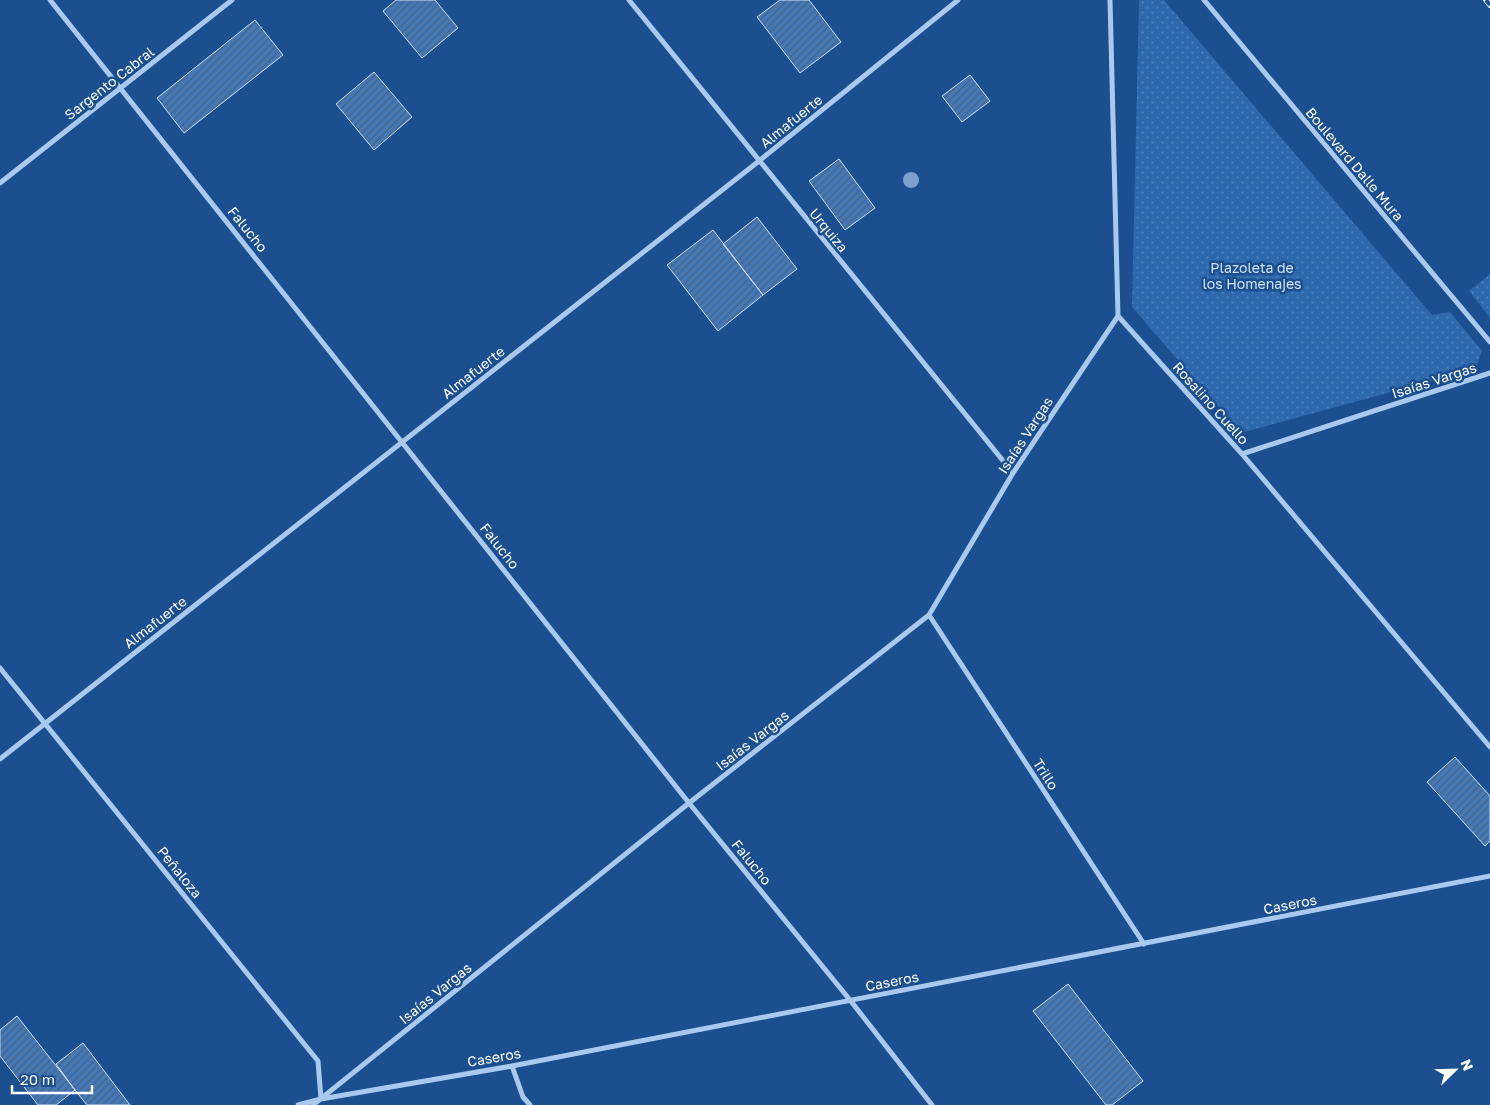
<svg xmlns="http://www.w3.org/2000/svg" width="1490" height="1105" font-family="'Golos Text',sans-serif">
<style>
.park{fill:url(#park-dots)}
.building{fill:url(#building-hatch);stroke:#cfe3fa}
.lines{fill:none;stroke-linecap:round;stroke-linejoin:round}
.street{stroke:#a9c9ee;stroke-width:5}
.rail-casing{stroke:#fff;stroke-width:5.5}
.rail{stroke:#1b4f8f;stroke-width:4;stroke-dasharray:11;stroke-linecap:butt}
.tree{fill:#7ea0ca}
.labels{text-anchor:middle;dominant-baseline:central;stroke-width:5;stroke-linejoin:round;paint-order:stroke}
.street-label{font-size:14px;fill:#fff;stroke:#1b4f8f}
.park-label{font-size:14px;fill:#cfe3fa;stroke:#1b4f8f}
</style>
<defs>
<pattern id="park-dots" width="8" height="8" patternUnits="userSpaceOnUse" patternTransform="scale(1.25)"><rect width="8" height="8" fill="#2e69ad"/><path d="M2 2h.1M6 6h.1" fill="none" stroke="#4d80b9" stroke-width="1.8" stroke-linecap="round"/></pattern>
<pattern id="building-hatch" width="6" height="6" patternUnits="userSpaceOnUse" patternTransform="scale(1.25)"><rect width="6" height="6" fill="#4478b7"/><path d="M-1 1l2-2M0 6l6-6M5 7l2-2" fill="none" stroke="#486282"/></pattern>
</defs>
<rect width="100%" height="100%" fill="#1b4f8f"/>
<path class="park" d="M1139,0H1164L1432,315L1450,312L1482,351L1475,369L1241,433L1132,307Z
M1490,274V318L1469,291Z"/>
<path class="building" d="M396,0H435L458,28L422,58L383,11Z
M780,0H809L841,42L800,73L757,17Z
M255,20L283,55L184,133L157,98Z
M374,72L412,117L374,150L336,104Z
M970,75L990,101L962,122L942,96Z
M839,159L875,208L845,230L809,181Z
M757,217L797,269L763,295L723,244Z
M713,230L763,295L718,331L667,265Z
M1455,757L1490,796V841L1485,846L1427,782Z
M1068,984L1143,1081L1112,1105H1106L1033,1011Z
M17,1016L75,1090L56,1105H38L0,1056V1030Z
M83,1043L130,1105H87L75,1090L56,1064Z"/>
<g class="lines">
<path class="street" d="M50,0L689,803L850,1000L932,1105
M629,0L1013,473
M1110,0L1118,316L1242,454L1490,747
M1204,0L1490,342
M0,183L232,0
M1242,454L1490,373
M929,615L1144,944
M0,668L318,1061L321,1099
M0,759L759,161L958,0
M512,1066L523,1097L530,1105
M298,1105L321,1099L512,1066L1490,876
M313,1105L689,803L929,615L1013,473L1118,316"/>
<g class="rail-casing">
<path id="rail" d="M1486,0L1490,5"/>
</g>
<use href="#rail" class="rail"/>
</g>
<circle class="tree" cx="911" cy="180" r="8"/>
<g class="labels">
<g class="street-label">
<text transform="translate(109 83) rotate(-38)">Sargento Cabral</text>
<text transform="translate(791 121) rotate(-39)">Almafuerte</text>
<text transform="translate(1355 164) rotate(50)">Boulevard Dalle Mura</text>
<text transform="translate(248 229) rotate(51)">Falucho</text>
<text transform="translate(829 230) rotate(51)">Urquiza</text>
<text transform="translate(473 372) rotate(-38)">Almafuerte</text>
<text transform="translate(1434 380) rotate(-18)">Isaías Vargas</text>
<text transform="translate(1211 403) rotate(48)">Rosalino Cuello</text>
<text transform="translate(1025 435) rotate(-57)">Isaías Vargas</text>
<text transform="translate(500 546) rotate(52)">Falucho</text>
<text transform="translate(155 622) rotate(-38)">Almafuerte</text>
<text transform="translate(752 740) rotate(-38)">Isaías Vargas</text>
<text transform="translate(1046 774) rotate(57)">Trillo</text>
<text transform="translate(752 862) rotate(51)">Falucho</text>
<text transform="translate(180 872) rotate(51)">Peñaloza</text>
<text transform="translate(1290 904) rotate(-11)">Caseros</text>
<text transform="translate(892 981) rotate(-11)">Caseros</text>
<text transform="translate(435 993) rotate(-39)">Isaías Vargas</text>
<text transform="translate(494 1057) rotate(-10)">Caseros</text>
</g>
<g class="park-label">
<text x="1252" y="267">Plazoleta de<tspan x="1252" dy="16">los Homenajes</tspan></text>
</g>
</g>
<g transform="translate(1455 1070) rotate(67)" stroke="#1b4f8f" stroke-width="4" paint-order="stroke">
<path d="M0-4L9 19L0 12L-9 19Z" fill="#ffffff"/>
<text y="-8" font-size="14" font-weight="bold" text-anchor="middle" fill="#ffffff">N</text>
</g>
<path d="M12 1085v8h80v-8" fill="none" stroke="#ffffff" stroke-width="2.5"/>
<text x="20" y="1085" font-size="15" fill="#ffffff" stroke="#1b4f8f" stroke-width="4" paint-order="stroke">20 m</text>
</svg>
